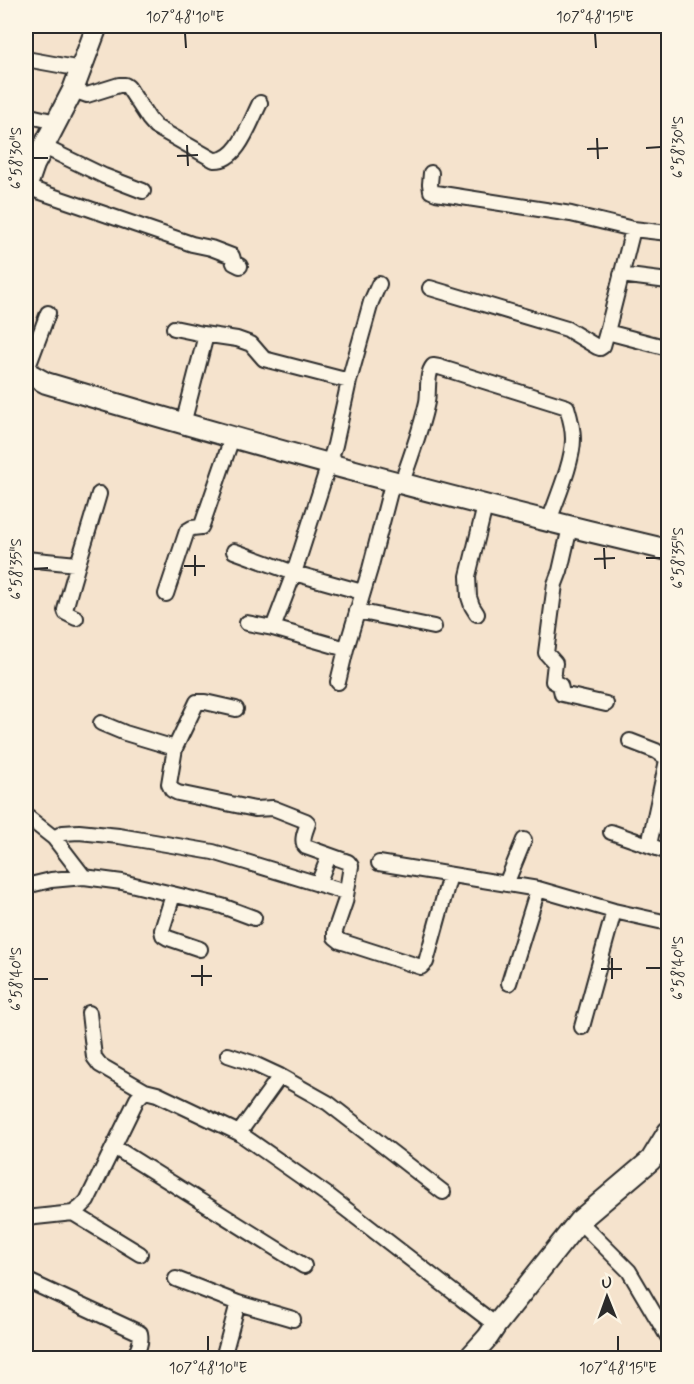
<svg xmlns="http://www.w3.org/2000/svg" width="694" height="1384" font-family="Mynerve,sans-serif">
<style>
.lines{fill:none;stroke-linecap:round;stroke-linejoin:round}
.minor-casing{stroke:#2b2b2b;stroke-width:18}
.secondary-casing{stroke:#2b2b2b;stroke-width:24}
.minor{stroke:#fcf5e5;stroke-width:14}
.secondary{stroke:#fcf5e5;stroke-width:20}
.ticks{fill:none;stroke:#2b2b2b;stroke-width:2}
.neatline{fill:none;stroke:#2b2b2b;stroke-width:2}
.ticks-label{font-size:15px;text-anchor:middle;fill:#2b2b2b}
</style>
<rect width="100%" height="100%" fill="#f5e3cd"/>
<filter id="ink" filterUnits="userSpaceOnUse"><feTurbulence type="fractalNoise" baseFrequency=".0167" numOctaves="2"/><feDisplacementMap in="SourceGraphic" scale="12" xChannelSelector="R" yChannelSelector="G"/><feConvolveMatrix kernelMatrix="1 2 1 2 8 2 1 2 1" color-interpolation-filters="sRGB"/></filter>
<g filter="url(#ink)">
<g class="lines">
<g class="minor-casing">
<path id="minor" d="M26,59L81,69
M73,90L87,95L119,85H125L128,87L149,119L156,127L214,160C238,162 250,122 260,103
M26,115L56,122
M44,147L104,176L143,191
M431,173L430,184L431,191L436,193L571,214L633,229L668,233
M26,187L192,244L211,248L232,256L234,263L240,266
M621,275L668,281
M430,288L567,329L597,347L600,348L603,346L607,332L633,229
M174,328L203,334L237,339L251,344L264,359L349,381
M607,332L668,348
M26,372L48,313
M183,424L206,335
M402,482C411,456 421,430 427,402C429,392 426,374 433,366L439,367L567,407C570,417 573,428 573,439C573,462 557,498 549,521
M570,527L560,571L555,584L546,653L555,663L553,681L560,685L562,694L606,704
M234,551L294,573L362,592
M26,559L77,564
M166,594L187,531L192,528L201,527L202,525L232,438
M357,611L434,627
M477,614L472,606L469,597L468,576L485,506
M76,618L66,613L65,610C75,571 88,533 99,494
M247,623L273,628L346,649
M273,628L294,573L335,445L349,381L371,302L379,284
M338,682L346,649L370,569L393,480
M236,709L205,702H197L175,748L169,784L172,790L178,793L255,809L273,808L306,821L308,823C306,830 300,841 306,847L348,862L351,866L345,902L335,931V937L340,941L421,967L426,962L450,875
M101,723L125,733L175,748
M630,741L656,751L668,759
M26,816L54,838L84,877
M611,832L668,852
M54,838L63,833L79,832L119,836L213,852L345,892
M649,845L666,765L668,761
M379,863L538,889L614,911L668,923
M318,884L329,856
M506,884L524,840
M26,886L51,880L84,877L122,882L222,906L254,918
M173,895L162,930L163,935L168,938L200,949
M509,983L538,889
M89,1013L94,1057L100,1065L145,1091
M582,1027L614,911
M228,1055L252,1063L280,1076L239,1133
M280,1076L328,1103L443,1192
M114,1147L304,1266
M73,1213L140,1254
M26,1218L73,1213L81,1207L87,1201L137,1099L145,1091L157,1094L239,1133L329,1196L457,1295
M579,1221L629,1271L668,1337
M176,1279L238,1303L293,1319
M26,1280L140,1333C142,1343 138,1350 133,1358
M462,1299L496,1325
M223,1358L238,1303"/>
</g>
<g class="secondary-casing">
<path id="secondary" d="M26,188L34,165L73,90L97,26
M26,372L46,383C252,445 459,501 668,550
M469,1358L488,1337L496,1325L579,1221L651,1160L668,1132"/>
</g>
<use href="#minor" class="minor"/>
<use href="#secondary" class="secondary"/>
</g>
</g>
<path class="ticks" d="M185,33L186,48M595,33L596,48M597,138L598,159M187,145L188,166M646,148L661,147M587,149L608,148M177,156L198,155M33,158H48M604,548L605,569M195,555V576M646,558H661M594,559L615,558M184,566H205M33,569L48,568M612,958V979M202,965V986M646,968H661M601,969H622M191,976H212M33,979H48M208,1336V1351M618,1336V1351"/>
<rect width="694" height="1384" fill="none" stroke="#fcf5e5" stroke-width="66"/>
<g transform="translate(607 1297) rotate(359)" stroke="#fcf5e5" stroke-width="4.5" paint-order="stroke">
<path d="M0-4.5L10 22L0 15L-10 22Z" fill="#2b2b2b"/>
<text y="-9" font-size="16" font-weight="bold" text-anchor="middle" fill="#2b2b2b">U</text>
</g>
<rect x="33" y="33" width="628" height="1318" class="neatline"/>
<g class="ticks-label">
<text x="185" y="22">107°48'10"E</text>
<text x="595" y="22">107°48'15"E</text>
<text transform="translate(678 147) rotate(-90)" y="5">6°58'30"S</text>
<text transform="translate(16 158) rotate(-90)" y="5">6°58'30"S</text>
<text transform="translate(678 558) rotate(-90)" y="5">6°58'35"S</text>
<text transform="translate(16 569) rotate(-90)" y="5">6°58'35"S</text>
<text transform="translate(678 968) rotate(-90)" y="5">6°58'40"S</text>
<text transform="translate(16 979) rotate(-90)" y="5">6°58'40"S</text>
<text x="208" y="1373">107°48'10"E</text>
<text x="618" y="1373">107°48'15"E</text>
</g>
</svg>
